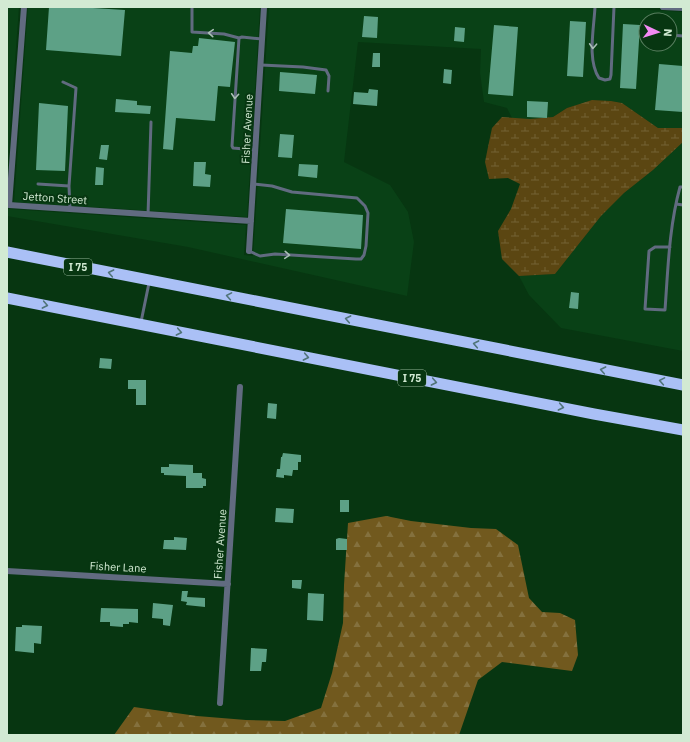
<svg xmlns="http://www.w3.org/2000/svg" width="690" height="742" font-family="'IBM Plex Sans',sans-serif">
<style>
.built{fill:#094116;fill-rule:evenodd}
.forest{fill:url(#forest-firs)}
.wetland{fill:url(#wetland-marsh)}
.building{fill:#5da186}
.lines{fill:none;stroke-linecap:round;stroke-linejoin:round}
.service{stroke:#616b80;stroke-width:3}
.minor{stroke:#616b80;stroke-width:6}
.motorway{stroke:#aac0f6;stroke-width:11}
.oneway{stroke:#aabeb6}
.oneway2{stroke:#507478}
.labels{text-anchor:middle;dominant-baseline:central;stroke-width:4;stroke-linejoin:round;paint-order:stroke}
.shield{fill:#073611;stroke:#95b499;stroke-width:1}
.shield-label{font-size:10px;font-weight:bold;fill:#d2ead3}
.street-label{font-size:11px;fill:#d2ead3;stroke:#073611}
</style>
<defs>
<pattern id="forest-firs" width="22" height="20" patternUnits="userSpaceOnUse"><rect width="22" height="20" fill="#71591e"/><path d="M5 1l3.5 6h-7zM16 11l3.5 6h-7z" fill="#84713e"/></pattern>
<pattern id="wetland-marsh" width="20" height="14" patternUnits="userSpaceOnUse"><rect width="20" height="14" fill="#5b4612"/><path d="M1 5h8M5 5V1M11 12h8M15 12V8" fill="none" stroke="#726134"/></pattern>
</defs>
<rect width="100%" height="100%" fill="#073611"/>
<path class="built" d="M7,7H19L7,171Z
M28,7H260L247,217L14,202Z
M269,7H601L683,12V128H658L622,103L611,101L592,100L567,108L553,117L530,119L512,118L507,108L484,102L480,73L481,49L358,42L344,162L390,185L408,212L414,242L407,296L188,247L7,216V208L9,209L246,225L244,255L253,256ZM646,20H670V44H646Z
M683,142V351L561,328L529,295L519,276L555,274L601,216L624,193L653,170Z"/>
<path class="forest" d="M386,516L411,521L471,528L496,529L518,545L529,598L542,612L560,613L575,620L578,655L572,671L502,662L478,680L459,735H114L134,707L197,716L246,720L285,721L321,708L332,673L343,623L344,585L348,523Z"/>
<path class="wetland" d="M592,100L611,101L622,103L658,128H683V142L653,170L624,193L601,216L555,274L519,276L502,259L498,231L511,209L520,184L508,178L489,179L485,162L488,147L492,128L502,117L530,119L553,117L567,108Z"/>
<path class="building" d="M49,7H77L125,10L121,56L46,50Z
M364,16L378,17L377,38L362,37Z
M570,21L586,22L583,77L567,76Z
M623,24L640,25L636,89L620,88Z
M494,25L518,27L513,96L488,94Z
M455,27L465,28L464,42L454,41Z
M199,38L235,42L230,87L218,86L215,121L176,118L173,150L163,149L170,51L192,53L193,46H198Z
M373,53H380V67H372Z
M659,64L683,66V112L655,110Z
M444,69L452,70L451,84L443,83Z
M280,72L317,75L315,94L279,91Z
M369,89L378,90L377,106L353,104L354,92L368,93Z
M116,99L137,101V105L151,106L150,114L115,112Z
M527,101L548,102L547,118L527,117Z
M39,103L68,106L65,171L36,170Z
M280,134L294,135L292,158L278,157Z
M101,145H109L107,160L99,159Z
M194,162H206L205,174L211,175L210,187L193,186Z
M299,164L318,165L317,178L298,176Z
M96,167L104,168L103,185H95Z
M286,209L363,215L361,249L283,243Z
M571,292L579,293L578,309L569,308Z
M100,358L112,359L111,369L99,368Z
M128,380H146V405H136V389H128Z
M268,403L277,404L276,419L267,418Z
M283,453L301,455V462H298V470H293L292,476L284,475V478L276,477L277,469H280L281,457H282Z
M169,464L193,465V473H202V478L206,479V486H203V488H186V476L164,475V473H161V467H169Z
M340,500H349V512H340Z
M276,508L294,509L293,523L275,522Z
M174,537L187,538L186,550L163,549L164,540H174Z
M339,538L347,539V550H336V539Z
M292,580H302L301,589L292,588Z
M182,591H188L187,597L205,598V607L186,605L187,602L181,601Z
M308,593L324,594L323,621L307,620Z
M153,603L173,605L170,626L163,625V619L152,618Z
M101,608L138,609V623L129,622V624H123V627L110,626V622H100Z
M22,625L42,626L41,644L34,643V653L15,651L16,627H22Z
M251,648L267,649L266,662H262L261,671H250Z"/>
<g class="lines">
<path class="service" d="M192,7V32L224,34L239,38
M595,7C594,28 587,60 599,78L605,80L610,79L611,75L614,7
M670,35L683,36
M261,65L303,67L326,70L329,76L328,91
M63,82L76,88L69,186L70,209
M255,150L233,148L232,146L239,38L242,37L262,39
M38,184L69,186
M676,204L683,205
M148,215L151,122
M670,247H655L649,251L645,309L665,310C668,269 669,227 680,187H683
M249,251L260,256L275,254L356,259H361L364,255L366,246L368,213L365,206L357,198L292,192L272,186L253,184
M141,322L149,283"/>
<path class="minor" d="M24,7L9,205L251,221
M663,7L683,8
M249,251L264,7
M7,571L228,584
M220,703L240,387"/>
<path class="motorway" d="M7,252L683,385
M7,298L594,414L683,430"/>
</g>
<defs><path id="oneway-chevron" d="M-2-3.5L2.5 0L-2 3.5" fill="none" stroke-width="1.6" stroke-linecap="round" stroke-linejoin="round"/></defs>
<g class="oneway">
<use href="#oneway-chevron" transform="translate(211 33) rotate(-176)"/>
<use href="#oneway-chevron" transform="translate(593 46) rotate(93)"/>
<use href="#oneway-chevron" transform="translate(235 96) rotate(94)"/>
<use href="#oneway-chevron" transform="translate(287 255) rotate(4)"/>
</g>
<g class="oneway2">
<use href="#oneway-chevron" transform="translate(111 273) rotate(-169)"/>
<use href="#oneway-chevron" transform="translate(229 296) rotate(-170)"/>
<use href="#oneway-chevron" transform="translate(45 305) rotate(11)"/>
<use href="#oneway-chevron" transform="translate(348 319) rotate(-169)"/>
<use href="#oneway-chevron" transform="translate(179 332) rotate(11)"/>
<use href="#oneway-chevron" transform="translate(476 344) rotate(-169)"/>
<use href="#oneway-chevron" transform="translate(306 357) rotate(11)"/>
<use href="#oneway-chevron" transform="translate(603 370) rotate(-169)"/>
<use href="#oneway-chevron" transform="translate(662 381) rotate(-170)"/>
<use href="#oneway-chevron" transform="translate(434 382) rotate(11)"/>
<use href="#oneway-chevron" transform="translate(561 407) rotate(11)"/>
</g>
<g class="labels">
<g class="shield">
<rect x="64" y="259" width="28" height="16" rx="3"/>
<rect x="398" y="370" width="28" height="16" rx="3"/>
</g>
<g class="shield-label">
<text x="78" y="267">I 75</text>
<text x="412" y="378">I 75</text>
</g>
<g class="street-label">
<text transform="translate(247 129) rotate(-87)">Fisher Avenue</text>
<text transform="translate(55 198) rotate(4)">Jetton Street</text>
<text transform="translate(220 544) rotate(-86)">Fisher Avenue</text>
<text transform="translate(118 567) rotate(3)">Fisher Lane</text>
</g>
</g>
<rect width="690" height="742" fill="none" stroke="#d2ead3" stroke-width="16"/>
<g transform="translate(658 32) rotate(94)"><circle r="19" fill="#073611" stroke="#587e5f"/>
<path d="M0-3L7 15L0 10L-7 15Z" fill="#f28af3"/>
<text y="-6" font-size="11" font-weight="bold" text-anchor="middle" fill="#d2ead3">N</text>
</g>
</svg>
